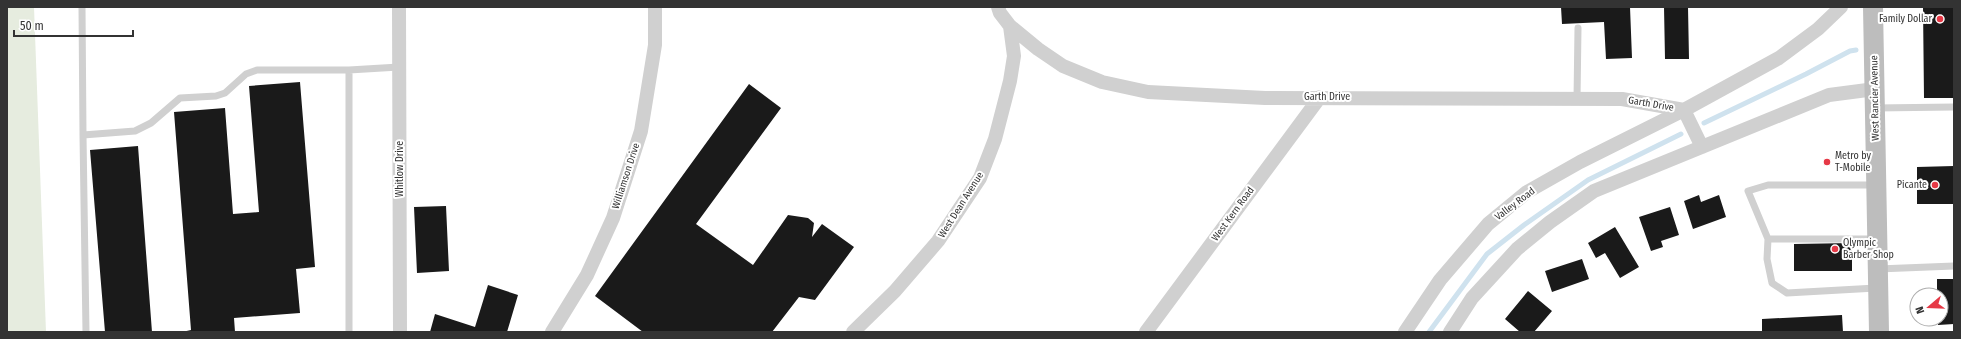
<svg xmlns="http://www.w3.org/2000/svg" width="1961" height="339" font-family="'Fira Sans Condensed',sans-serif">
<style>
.green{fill:#e6ecdf}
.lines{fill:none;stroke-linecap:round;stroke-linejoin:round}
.stream{stroke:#cfe2ee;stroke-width:5}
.building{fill:#1a1a1a}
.lane{stroke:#d0d0d0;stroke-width:7}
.street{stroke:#d0d0d0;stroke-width:14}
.secondary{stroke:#bdbdbd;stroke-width:20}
.poi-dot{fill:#e63946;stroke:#fff;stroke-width:1.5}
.labels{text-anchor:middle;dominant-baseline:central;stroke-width:4;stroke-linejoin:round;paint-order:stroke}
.poi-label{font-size:10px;fill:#333;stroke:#fff;text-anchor:end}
.street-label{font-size:10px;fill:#333;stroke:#fff}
</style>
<rect width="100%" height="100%" fill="#fff"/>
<path class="green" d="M7,7H34L46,332H7Z"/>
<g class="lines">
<path class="stream" d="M1704,123L1806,74L1850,51L1856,50
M1429,332L1487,254L1524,225L1588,180L1681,134"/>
</g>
<path class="building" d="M1561,7H1630L1632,58L1606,59L1604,22L1562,24Z
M1664,7H1688L1689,59H1665Z
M1923,7H1954V98H1924Z
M300,82L315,267L296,269L300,313L234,318L235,332H182L191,330L174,112L225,108L233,214L259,212L249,86Z
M749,84L781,108L696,224L753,265L788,215L808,218L814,223L812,237L822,224L854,247L815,300L799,297L772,332H643L595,296Z
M138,146L152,332H105L90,150Z
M1954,166V204H1917V167Z
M1699,195L1701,202L1719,195L1726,217L1693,229L1684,201Z
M446,206L449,271L417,273L414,207Z
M1670,207L1679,235L1661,241L1663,247L1651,251L1639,217Z
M1615,227L1639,267L1620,278L1605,253L1596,258L1588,243Z
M1852,243V271H1794V244Z
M1582,259L1589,279L1552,292L1545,271Z
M1937,279H1954V324L1938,325V319H1941V295H1937Z
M488,285L518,295L507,332H430L435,314L475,327Z
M1528,291L1552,311L1534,332H1520L1505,319Z
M1842,315L1843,332H1762V319Z"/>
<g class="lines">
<path class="lane" d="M82,7L83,135
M349,70V332
M1577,99L1578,28
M1875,108L1954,107
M1874,185H1768L1748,191L1768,239H1876
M1768,239L1767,259L1772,283L1787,293L1876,288
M1878,269L1954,266
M86,332L83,135L135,131L151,123L180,98L216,96L225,93L246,74L257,70H349L399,67"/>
<path class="street" d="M399,7L400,332
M998,7L1000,13L1010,26L1038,49L1063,66L1102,82L1148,92L1265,98L1622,99L1684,110L1702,147
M552,332L587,275L613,218L641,131L655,45V7
M853,332L895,291L938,241L980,178L995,139L1010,81L1014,56L1010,26
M1146,332L1320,97
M1405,332L1440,280L1488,224L1527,192L1580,162L1684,110L1779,58L1818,29L1841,7
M1450,332L1472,298L1517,249L1550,222L1594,191L1829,95L1875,89"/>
<path class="secondary" d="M1873,7L1879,332"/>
</g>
<g class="poi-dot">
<circle cx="1940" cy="19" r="4"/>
<circle cx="1827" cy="162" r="4"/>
<circle cx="1935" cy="185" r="4"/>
<circle cx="1835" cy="249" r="4"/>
</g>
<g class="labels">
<g class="poi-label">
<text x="1932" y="19">Family Dollar</text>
<text x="1835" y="156" text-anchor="start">Metro by<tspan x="1835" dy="12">T-Mobile</tspan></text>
<text x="1927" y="185">Picante</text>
<text x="1843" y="243" text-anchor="start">Olympic<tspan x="1843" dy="12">Barber Shop</tspan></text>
</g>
<g class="street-label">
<text x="1327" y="97">Garth Drive</text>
<text transform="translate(1875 98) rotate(-91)">West Rancier Avenue</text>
<text transform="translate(1651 104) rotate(10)">Garth Drive</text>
<text transform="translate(400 169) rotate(-90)">Whitlow Drive</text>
<text transform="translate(626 176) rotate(-72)">Williamson Drive</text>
<text transform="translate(1515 204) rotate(-37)">Valley Road</text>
<text transform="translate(961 205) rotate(-58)">West Dean Avenue</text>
<text transform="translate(1233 214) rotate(-54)">West Kern Road</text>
</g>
</g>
<rect width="1961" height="339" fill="none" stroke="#333333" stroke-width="16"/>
<g transform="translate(1929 307) rotate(251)"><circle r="19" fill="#ffffff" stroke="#adadad"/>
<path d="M0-3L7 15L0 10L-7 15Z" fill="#e63946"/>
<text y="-6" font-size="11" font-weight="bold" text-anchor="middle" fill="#333333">N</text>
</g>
<path d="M14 30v6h119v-6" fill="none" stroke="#333333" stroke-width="2"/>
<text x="20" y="30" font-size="12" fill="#333333" stroke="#ffffff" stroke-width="3" paint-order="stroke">50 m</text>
</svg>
